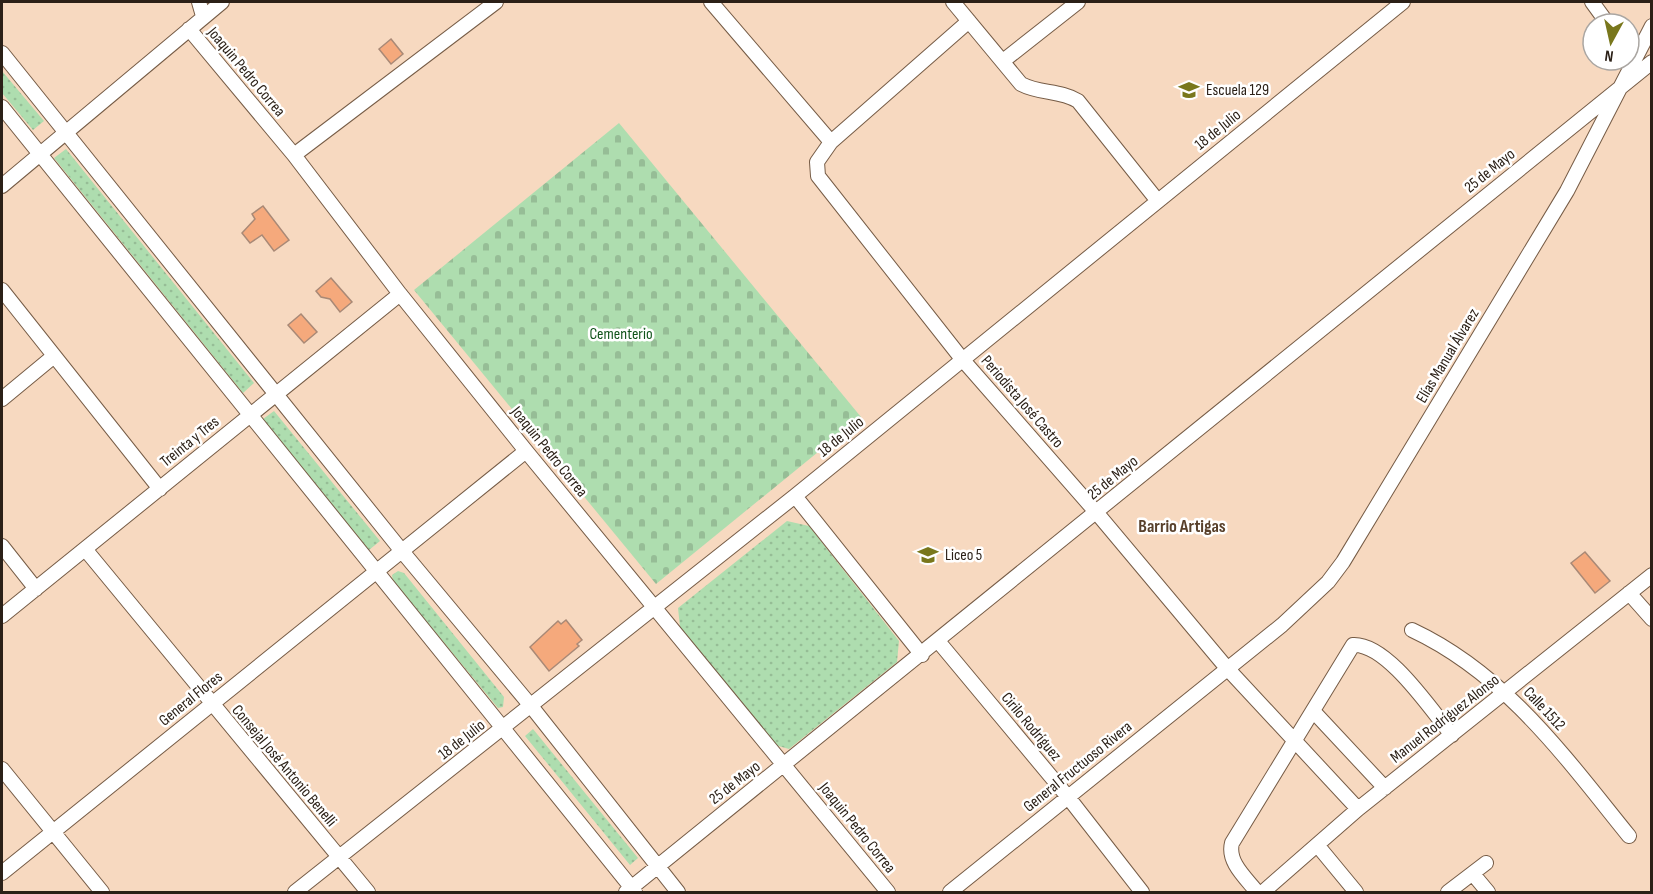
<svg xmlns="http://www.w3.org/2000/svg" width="1653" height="894" font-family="'Sofia Sans Condensed',sans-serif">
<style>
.grass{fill:url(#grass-dots)}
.cemetery{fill:url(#cemetery-stones)}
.building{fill:#f5a97c;stroke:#a98976;stroke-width:1.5}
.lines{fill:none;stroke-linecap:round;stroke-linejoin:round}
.minor-casing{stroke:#765c46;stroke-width:16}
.minor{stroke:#fff;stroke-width:14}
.labels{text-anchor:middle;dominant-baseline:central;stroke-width:5;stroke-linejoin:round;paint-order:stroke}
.street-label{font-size:16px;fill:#2b2017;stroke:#fff}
.poi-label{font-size:16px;fill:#2b2017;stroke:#fff;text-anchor:start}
.park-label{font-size:16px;fill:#11541b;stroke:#fff}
.neighbourhood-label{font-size:18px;font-weight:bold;fill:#58402b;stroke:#fff}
</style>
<defs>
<pattern id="grass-dots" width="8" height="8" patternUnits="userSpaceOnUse" patternTransform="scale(1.5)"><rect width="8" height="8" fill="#aeddaf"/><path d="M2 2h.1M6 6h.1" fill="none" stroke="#96bd96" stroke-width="1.8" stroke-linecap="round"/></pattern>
<pattern id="cemetery-stones" width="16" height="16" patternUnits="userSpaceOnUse" patternTransform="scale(1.5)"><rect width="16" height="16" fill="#aeddaf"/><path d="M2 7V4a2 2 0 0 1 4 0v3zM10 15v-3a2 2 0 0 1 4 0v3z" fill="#96bd96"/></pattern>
</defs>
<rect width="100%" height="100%" fill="#f7d9c0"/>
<path class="grass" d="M2,71L44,121L33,130L2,93Z
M66,149L254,383L243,393L54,158Z
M274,411L380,541L369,550L263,419Z
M787,521L809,526L899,641L897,662L789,749L775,745L680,627L678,608Z
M398,571L404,573L504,697L503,707L498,708L393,581L392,575Z
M533,729L638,858L630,865L525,736Z"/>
<path class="cemetery" d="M619,123L861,417L656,584L414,290Z"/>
<path class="building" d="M391,39L403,54L391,64L379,49Z
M263,206L289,240L274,251L262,235L250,243L242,233L255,219L252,214Z
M331,278L352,302L340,312L330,299L321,297L316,291Z
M301,314L317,332L304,343L288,325Z
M1585,552L1610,581L1595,593L1571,563Z
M566,620L582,640L577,644L579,646L549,671L530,647L558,621L561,624Z"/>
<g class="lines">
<g class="minor-casing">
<path id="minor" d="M199,2L203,16
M711,2L831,142
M953,2L1021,84C1040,94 1060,90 1078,101L1157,200
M1592,2L1608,24
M969,21L831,142L817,162L818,176L962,359L1096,512L1226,667L1358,809
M189,29L294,155L400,294L526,451L888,892
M2,53L401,550L531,706L678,892
M1003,61L1078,2
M2,107L635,892
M294,155L496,2
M2,186L222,2
M2,290L160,489
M2,399L54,356
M795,496L922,655
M2,546L36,589
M85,549L368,892
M1629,593L1652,619
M2,616L400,294
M1412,630C1506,674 1565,757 1629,836
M938,641L1068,797L1142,892
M1314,712L1385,788
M2,769L102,892
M1318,846L1356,892
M2,873L526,451
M1473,874L1488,892
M295,892L795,496L1403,2
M626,892L1652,62
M950,892L1282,625L1328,582L1343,562L1567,191L1652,26
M1257,892C1246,878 1227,862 1232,843L1353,645C1387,643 1431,710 1452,735
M1263,892L1358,809L1652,575
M1448,892L1486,863"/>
</g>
<use href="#minor" class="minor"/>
</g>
<defs>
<g id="school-bare" transform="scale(1.62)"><path d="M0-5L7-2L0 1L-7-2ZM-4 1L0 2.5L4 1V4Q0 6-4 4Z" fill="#79771c" stroke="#fff" stroke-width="2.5" paint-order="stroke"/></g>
</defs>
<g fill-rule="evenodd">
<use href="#school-bare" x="1189" y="90"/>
<use href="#school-bare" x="928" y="555"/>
</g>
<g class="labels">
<g class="street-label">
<text transform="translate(246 72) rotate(50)">Joaquin Pedro Correa</text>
<text transform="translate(1218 130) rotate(-39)">18 de Julio</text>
<text transform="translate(1490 171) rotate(-39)">25 de Mayo</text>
<text transform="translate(1448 356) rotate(-59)">Elías Manual Álvarez</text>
<text transform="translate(1022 402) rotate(49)">Periodista José Castro</text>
<text transform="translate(841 437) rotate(-39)">18 de Julio</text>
<text transform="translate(190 442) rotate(-39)">Treinta y Tres</text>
<text transform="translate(549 452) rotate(51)">Joaquin Pedro Correa</text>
<text transform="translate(1113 478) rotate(-39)">25 de Mayo</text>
<text transform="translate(191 699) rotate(-39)">General Flores</text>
<text transform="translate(1544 709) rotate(47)">Calle 1512</text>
<text transform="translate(1445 719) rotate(-38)">Manuel Rodríguez Alonso</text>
<text transform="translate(1031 727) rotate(50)">Cirilo Rodríguez</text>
<text transform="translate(462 740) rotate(-38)">18 de Julio</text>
<text transform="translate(284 766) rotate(50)">Consejal José Antonio Benelli</text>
<text transform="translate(1078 767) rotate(-39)">General Fructuoso Rivera</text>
<text transform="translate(735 783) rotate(-38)">25 de Mayo</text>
<text transform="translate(857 828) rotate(51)">Joaquin Pedro Correa</text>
</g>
<g class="poi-label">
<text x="1206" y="90">Escuela 129</text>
<text x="945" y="555">Liceo 5</text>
</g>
<g class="park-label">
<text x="621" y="334">Cementerio</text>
</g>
<g class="neighbourhood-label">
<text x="1182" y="526">Barrio Artigas</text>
</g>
</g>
<rect width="1653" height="894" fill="none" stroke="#2b2017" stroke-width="6"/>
<g transform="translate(1611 42) rotate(188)"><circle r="28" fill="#ffffff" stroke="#aaa6a2" stroke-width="1.5"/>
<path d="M0-4.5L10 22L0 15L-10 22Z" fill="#79771c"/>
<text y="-9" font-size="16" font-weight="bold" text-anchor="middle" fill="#2b2017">N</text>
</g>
</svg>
